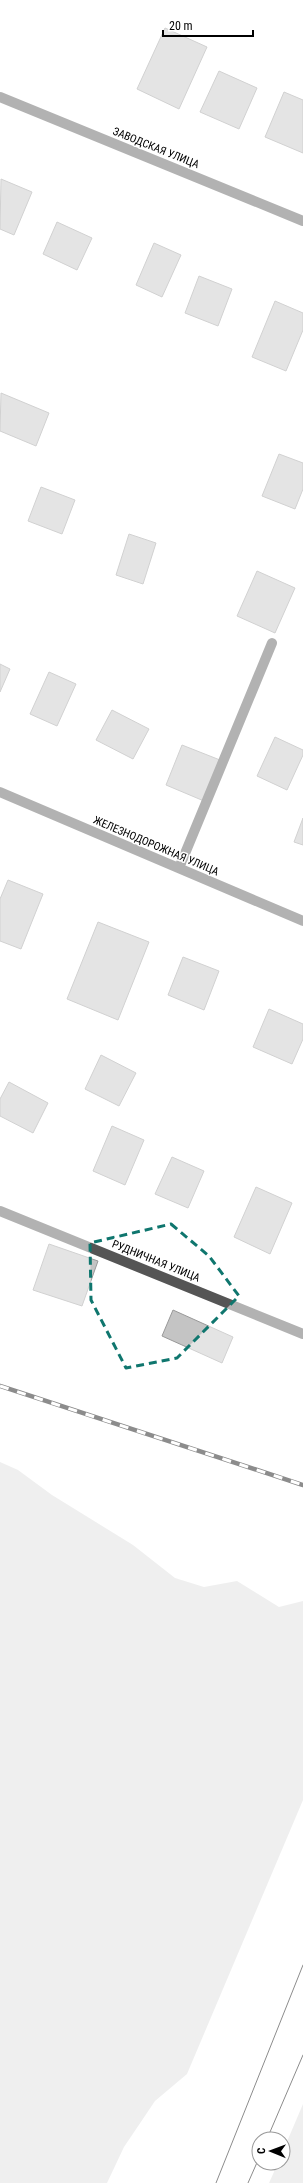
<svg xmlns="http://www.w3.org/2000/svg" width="303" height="2183" font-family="'Roboto Condensed',sans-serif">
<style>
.green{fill:#dcdcdc}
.building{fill:#c4c4c4;stroke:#999}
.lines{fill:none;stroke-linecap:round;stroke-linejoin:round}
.minor{stroke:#555;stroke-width:10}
.tram{stroke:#000;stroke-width:1}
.rail-casing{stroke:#000;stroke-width:4.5}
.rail{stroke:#fff;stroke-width:3;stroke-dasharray:9;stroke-linecap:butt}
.marked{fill:none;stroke:#0f766e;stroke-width:3;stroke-dasharray:8 5;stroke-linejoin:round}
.labels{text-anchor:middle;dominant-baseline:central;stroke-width:3;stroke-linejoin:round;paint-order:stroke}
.street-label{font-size:11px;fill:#000;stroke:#fff}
</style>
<rect width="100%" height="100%" fill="#fff"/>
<path class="green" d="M0,1462L18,1470L52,1495L133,1545L175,1578L204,1587L237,1581L279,1607L303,1601V1800L187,2074L155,2101L124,2147L107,2183H0Z
M303,2104V2183H269L278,2163H283V2151Z"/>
<path class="building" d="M165,28L207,47L179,109L137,89Z
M219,71L257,88L239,129L200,112Z
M284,92L303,100V153L265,137Z
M1,179L32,192L14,235L0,229Z
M57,222L92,238L77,270L43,254Z
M154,243L181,255L162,297L136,285Z
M199,276L232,289L218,326L185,313Z
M275,301L303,313V330L286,371L252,357Z
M1,393L49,413L36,446L0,431Z
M279,454L303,463V489L295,509L262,496Z
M41,487L75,500L62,534L28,521Z
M129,534L156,543L143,584L116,575Z
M257,571L295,588L275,633L237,616Z
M0,664L10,669L0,692Z
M49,672L76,684L57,726L30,714Z
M112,710L149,729L133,759L96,740Z
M275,737L303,750V755L287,790L257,776Z
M182,745L220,760L204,801L166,785Z
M303,818V845L294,842Z
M8,880L43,894L21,949L0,941V899Z
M98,922L149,942L118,1020L67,999Z
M183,957L219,971L204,1010L168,995Z
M269,1009L303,1024V1039L292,1064L253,1047Z
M101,1055L136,1073L119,1106L85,1089Z
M9,1082L48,1103L33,1133L0,1116V1099Z
M112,1126L144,1140L125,1185L93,1171Z
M172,1157L204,1171L188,1208L155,1194Z
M256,1187L292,1203L270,1254L234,1237Z
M49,1244L98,1261L82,1306L33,1290Z
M173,1310L233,1337L222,1363L162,1336Z"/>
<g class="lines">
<path class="minor" d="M0,97L303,221
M0,792L303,921
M179,868L272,643
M0,1211L303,1334"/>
<path class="tram" d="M267,2139L303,2055
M216,2183L303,1965
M248,2183L259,2158"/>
<g class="rail-casing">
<path id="rail" d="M0,1386L303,1485"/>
</g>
<use href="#rail" class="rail"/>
</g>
<path d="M0 0H303V2183H0ZM171,1224L209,1256L239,1296L177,1358L126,1368L91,1300L90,1243Z" fill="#fff" fill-opacity=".55" fill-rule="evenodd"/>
<path class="marked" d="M171,1224L209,1256L239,1296L177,1358L126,1368L91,1300L90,1243Z"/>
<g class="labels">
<g class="street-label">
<text transform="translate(156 148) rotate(22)">ЗАВОДСКАЯ УЛИЦА</text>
<text transform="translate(156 846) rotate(23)">ЖЕЛЕЗНОДОРОЖНАЯ УЛИЦА</text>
<text transform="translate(156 1261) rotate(22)">РУДНИЧНАЯ УЛИЦА</text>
</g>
</g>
<g transform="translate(271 2151) rotate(271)"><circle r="19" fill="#ffffff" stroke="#999999"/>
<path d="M0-3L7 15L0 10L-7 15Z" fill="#000000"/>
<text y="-6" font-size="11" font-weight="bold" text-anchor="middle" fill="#000000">С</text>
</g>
<path d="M163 30v6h90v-6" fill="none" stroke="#000000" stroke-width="2"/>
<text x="169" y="30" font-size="12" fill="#000000" stroke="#ffffff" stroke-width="3" paint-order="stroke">20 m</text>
</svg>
